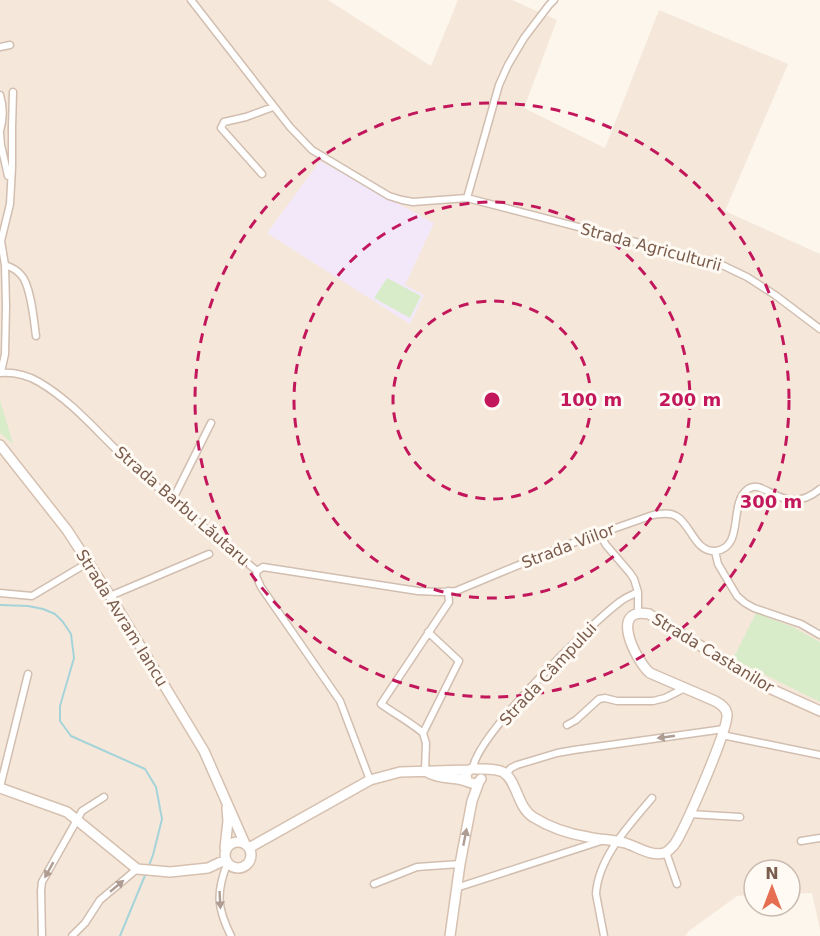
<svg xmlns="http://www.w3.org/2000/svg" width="820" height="936" font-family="'DejaVu Sans',sans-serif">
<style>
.residential{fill:#f5e8da}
.education{fill:#f3e8fa}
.green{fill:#d8ecc9}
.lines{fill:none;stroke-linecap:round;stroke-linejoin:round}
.stream{stroke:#a5d3da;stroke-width:2}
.street-casing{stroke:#d1beb0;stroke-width:9}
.secondary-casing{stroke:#d6c0b0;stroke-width:12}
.street{stroke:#fff;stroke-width:6}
.secondary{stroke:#fff;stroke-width:9}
.oneway{fill:#af9d94}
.ring{fill:none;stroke:#c2185b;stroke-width:3;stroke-dasharray:10 8}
.labels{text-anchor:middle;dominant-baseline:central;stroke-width:6;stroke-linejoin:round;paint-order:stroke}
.street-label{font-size:16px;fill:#7a5c4d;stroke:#fffaf3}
.centre{fill:#c2185b;stroke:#fffaf3;stroke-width:3}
.ring-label{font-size:18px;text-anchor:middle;font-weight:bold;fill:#c2185b;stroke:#fffaf3;stroke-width:6;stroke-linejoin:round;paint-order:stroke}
</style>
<rect width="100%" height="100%" fill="#fdf6ec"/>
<path class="residential" d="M0,0H328L431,66L458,0H512L557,20L524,108L605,148L659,10L788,64L725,211L820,254V930L812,893L790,894V870H754V895L737,896L689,931L685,936H0Z"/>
<path class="education" d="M320,161L434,223L405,285L424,295L410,324L267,233Z"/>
<path class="green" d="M387,278L421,296L410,318L374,298Z
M0,400L13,444L0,433Z
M756,613L793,627L820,642V702L733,659Z"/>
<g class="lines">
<path class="stream" d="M0,605L28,606L43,609L55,614L63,622L71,634L74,658L60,706V721L71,736L145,769L156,787L162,819L153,855L148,868
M120,936L146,873"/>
<g class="street-casing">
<path id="street" d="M191,0L290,127L312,150L389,196L402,200L413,202L467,198L720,264L747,277L775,295L820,329
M0,47L10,45
M0,95C4,108 4,118 0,131
M0,133L1,145L8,176
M262,174L221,128L224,122L246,117L273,107
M467,198L499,85L508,65L524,38L549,5L554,0
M5,265C11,267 17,270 21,275C31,285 34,322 36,336
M1,372L5,354L6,306L5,265L1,241L10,204L12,167V128L13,92
M0,373C14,372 27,375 39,382C73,402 97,432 125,458C167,497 212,534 257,571
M173,499L211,423
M599,533L606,545L630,573L634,579L638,592V614
M715,551L718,564L737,596L745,603L754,608L801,624L820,635
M257,571L263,567L418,591L440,592L456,591L567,545L653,515C661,514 669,512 676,516C691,524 695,553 716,551C745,547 728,503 748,489C765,477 784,519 820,489
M257,571L256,576L261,587L340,701L370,780
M0,593L32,596L89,562
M110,596L209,554
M567,725L576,720L599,699L605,698L617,701H653L665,698L685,688
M423,733C410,722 395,714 381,704L449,602L448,591
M722,735L820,755
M473,768C477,735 591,623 621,601C626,597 632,595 638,592
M425,771L426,743L423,733L459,661L428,632
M506,774L511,768L517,765L557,753L574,750L724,729
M0,787L28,674
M689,814L740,817
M801,841L820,838
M666,852L677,884
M227,864C216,893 217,908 231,936
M374,884L417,867L460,864
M456,888L601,841
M42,936L41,891L42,882L82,811L104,797
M72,936L85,923L100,900L137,869
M604,936L596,894C598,858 630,824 652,798"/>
</g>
<g class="secondary-casing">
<path id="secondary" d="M0,445L67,530L110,596L204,751L245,844
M476,769C485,769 495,768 503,772C517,780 517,807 533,817C549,827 570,834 588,837C600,840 613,839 625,843C636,846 651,857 664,853C668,852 671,848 674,845C684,831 729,728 727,714C726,707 720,704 715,701L650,673C636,661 608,606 649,614L769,688L820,711
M427,772C438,779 450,777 462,780C468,781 470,784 477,784L481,779
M467,781L466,774L469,770L472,769
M0,788L67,812L137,869L170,872L208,868L225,860
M225 855a13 13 0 1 1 26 0a13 13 0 1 1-26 0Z
M225,848L228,821L227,808
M249,848L370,780L400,772L469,770
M450,936L460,864L472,801L479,782"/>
</g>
<use href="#street" class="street"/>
<use href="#secondary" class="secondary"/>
</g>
<defs><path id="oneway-solid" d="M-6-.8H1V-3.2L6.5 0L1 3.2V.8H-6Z" transform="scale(1.5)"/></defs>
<g class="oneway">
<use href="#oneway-solid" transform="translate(666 737) rotate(172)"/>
<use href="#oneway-solid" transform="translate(465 837) rotate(-79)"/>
<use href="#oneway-solid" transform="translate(49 870) rotate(119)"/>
<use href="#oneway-solid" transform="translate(117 886) rotate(-40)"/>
<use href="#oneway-solid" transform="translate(220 900) rotate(87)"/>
</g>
<g class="ring">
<circle cx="492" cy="400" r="99"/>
<circle cx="492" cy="400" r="198"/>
<circle cx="492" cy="400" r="297"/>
</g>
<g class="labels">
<g class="street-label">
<text transform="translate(651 247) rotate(15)">Strada Agriculturii</text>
<text transform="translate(182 506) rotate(41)">Strada Barbu Lăutaru</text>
<text transform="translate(568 546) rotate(-21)">Strada Viilor</text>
<text transform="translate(122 618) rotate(58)">Strada Avram Iancu</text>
<text transform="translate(713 653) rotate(31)">Strada Castanilor</text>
<text transform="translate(548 674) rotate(-47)">Strada Câmpului</text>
</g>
</g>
<circle cx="492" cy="400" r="9" class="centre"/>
<g class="ring-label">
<text x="591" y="406">100 m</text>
<text x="690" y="406">200 m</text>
<text x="771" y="508">300 m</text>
</g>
<g transform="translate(772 888)"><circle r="28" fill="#fffaf3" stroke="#cabbb1" stroke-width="1.5"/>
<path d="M0-4.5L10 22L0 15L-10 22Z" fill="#e76f51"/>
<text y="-9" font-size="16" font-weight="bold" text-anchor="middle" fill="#7a5c4d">N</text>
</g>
</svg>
